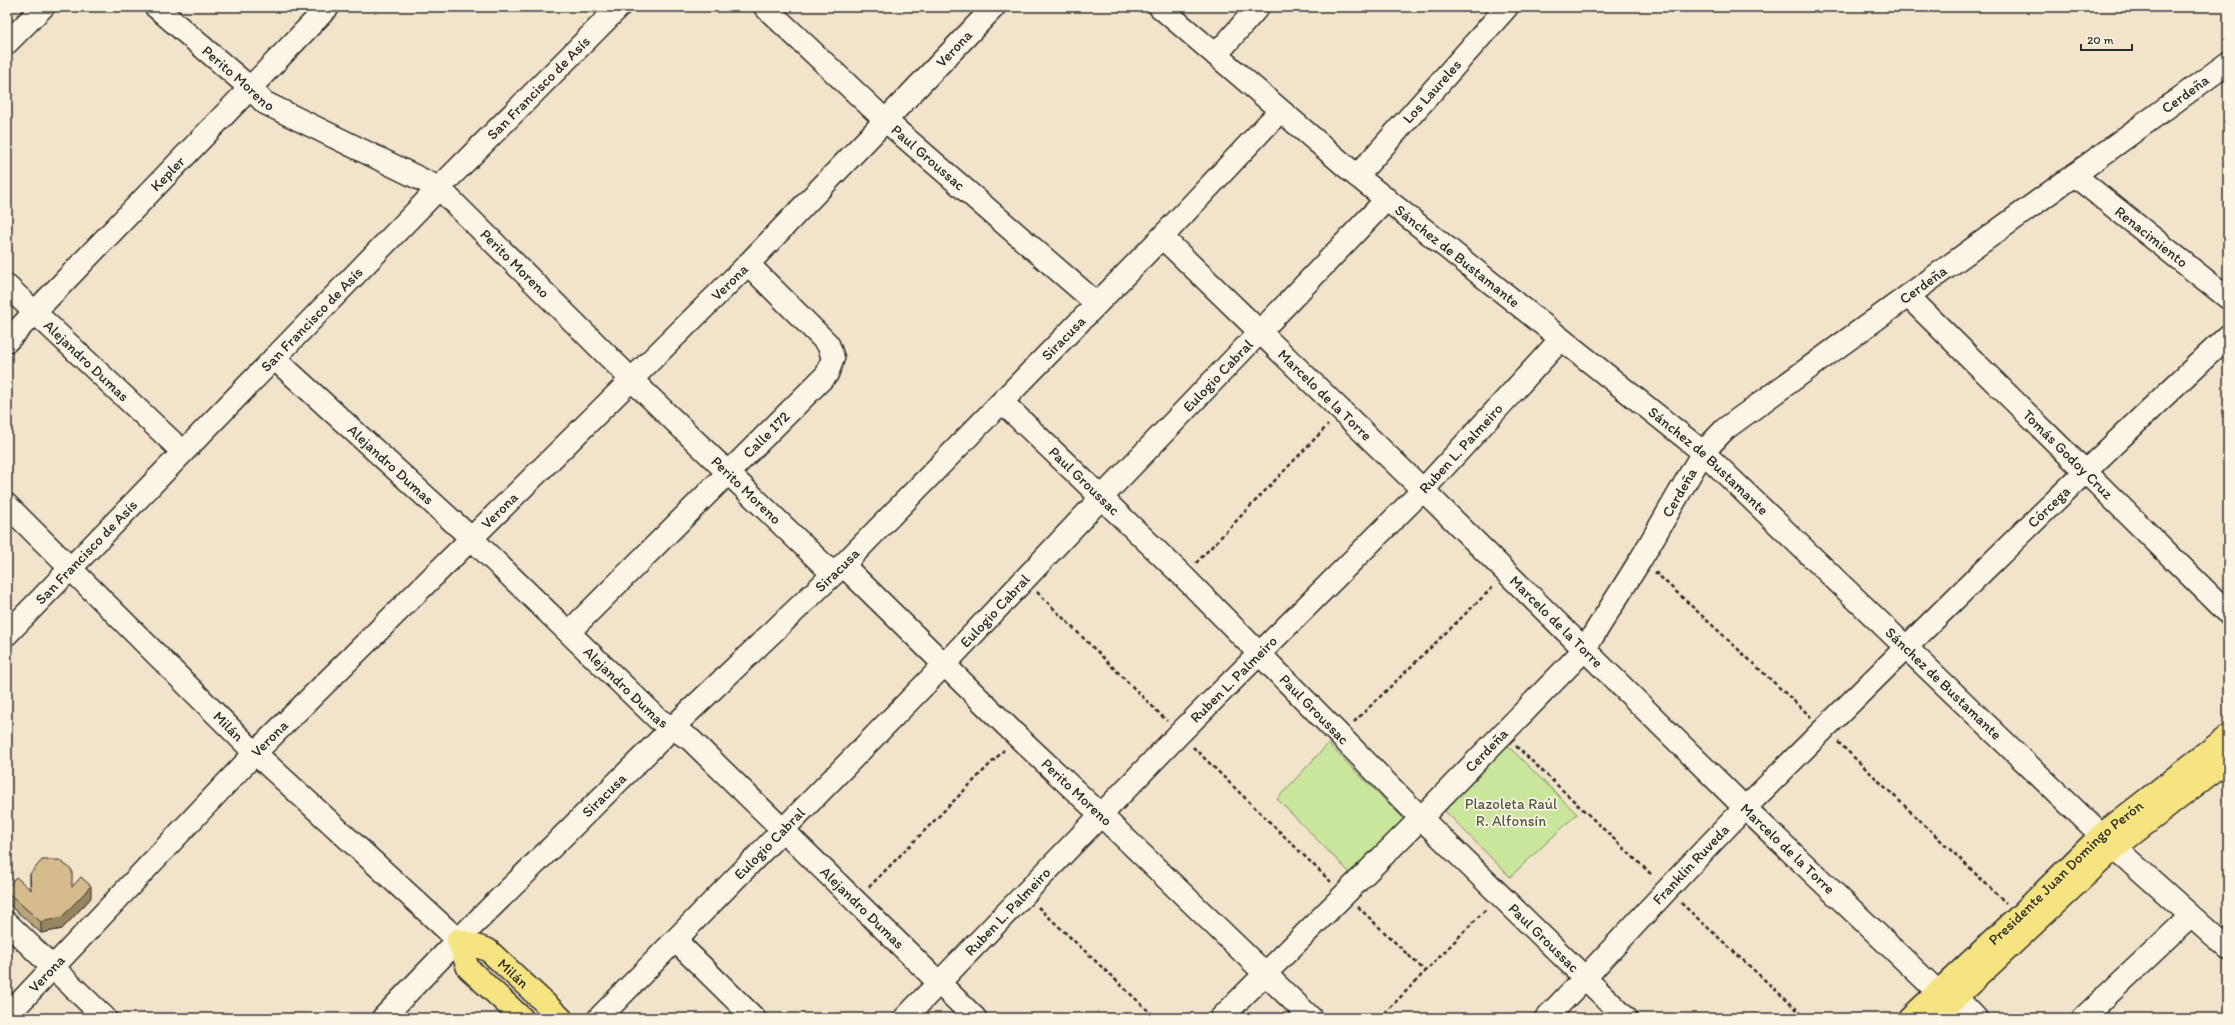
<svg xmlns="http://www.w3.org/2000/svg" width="2235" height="1025" font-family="Itim,sans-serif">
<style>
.green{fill:#cae69d;stroke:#7a8864}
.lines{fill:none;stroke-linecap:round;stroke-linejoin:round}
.minor-casing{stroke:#2b2b2b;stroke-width:25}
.major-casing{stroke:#2b2b2b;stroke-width:25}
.path{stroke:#2b2b2b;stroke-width:2.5;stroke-dasharray:4 3;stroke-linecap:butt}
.minor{stroke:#fcf5e5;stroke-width:22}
.major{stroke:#f6e381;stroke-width:22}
.wall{fill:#b8a278;stroke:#2b2b2b}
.shaded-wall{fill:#968462;stroke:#2b2b2b}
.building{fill:#d6bc8c;stroke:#2b2b2b}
.labels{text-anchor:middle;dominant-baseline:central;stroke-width:3.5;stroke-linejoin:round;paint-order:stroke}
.street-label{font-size:15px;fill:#2b2b2b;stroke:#fcf5e5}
.park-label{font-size:15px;fill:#535a48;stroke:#fcf5e5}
</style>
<rect width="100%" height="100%" fill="#f1e4ca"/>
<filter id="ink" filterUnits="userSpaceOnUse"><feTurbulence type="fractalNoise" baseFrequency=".025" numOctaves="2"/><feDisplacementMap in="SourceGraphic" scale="8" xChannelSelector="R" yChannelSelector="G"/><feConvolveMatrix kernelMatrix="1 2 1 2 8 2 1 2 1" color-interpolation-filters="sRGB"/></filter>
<g filter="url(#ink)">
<path class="green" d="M1328,744L1404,819L1351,874L1277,799Z
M1507,745L1577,814L1510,877L1445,811Z"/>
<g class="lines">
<g class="minor-casing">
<g id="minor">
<path id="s1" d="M156,7L249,87L265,103L439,188L632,380L833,574"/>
<path id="s2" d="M765,7L886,121L1096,303"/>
<path id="s3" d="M1160,7L1357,176L1703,452L2101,835L2228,949"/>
<path d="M7,43L43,7"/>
<path d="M1216,55L1258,7"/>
<path id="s4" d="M2074,175L2228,298"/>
<path id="s5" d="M1357,176L1507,7"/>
<path id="s6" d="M1162,237L1423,490L1745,808L1938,992L1956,997L1976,1018"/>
<path id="s7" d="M7,286L183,452"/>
<path id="s8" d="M1908,296L2228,613"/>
<path id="s9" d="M7,341L328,7"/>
<path id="s10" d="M274,358L471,538L658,719L691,740L975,1018"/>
<path id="s11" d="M1002,402L1183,576L1421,818L1626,1018"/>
<path id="s12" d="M7,505L255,753L458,940"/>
<path id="s13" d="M843,565L1017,736L1101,815L1311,1018"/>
<path id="s14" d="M569,632L827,374L833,358L828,344L748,264"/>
<path id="s15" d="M7,634L439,188L619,7"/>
<path d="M7,923L105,1018"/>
<path d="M676,941L754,1018"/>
<path id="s16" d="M7,1016L255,753L748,264L994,7"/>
<path id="s17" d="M383,1018L458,940L672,728L843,565L1162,237L1280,111"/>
<path id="s18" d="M599,1018L944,665L1101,498L1387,199"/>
<path id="s19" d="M905,1018L1179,734L1423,490L1561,339"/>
<path id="s20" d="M1221,1018L1421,818L1584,650L1641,559L1703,452L1725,429L2228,63"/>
<path id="s21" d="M1546,1018C1614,949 1678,876 1746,807C1905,648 2064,489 2228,336"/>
<path d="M2083,1018L2191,916"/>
</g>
</g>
<g class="major-casing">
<g id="major">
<path id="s22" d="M458,940L488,950L561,1018"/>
<path d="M458,940L468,968L522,1018"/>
<path id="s23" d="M1910,1018L2019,916L2101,835L2228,736"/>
<path d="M1934,1018L2115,848L2228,760"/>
</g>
</g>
<path class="path" d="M1196,563L1328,425
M1655,572L1811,717
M1037,592L1167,721
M1354,722L1494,586
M1838,742L2006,903
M1516,746L1653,876
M1193,747L1331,882
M869,887L1004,750
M1681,903L1806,1018
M1038,907L1156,1018
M1358,907L1426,972
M1380,1018L1487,908"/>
<use href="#minor" class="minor"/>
<use href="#major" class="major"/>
</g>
<path class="wall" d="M30,874L72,887L91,898L62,929L41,933L7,903V887L30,889Z"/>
<path class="shaded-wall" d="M91,886V898L62,929L41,933V922Z"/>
<path class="building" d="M42,860H59L72,870V887L81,877L91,886L62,917L41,922L7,892V887L16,877L31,890L30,874Z"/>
</g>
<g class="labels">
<g class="street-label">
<text stroke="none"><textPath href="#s16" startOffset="1354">Verona</textPath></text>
<text stroke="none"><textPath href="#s1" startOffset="109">Perito Moreno</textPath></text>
<text stroke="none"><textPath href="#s15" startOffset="762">San Francisco de Asís</textPath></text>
<text stroke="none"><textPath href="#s5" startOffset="113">Los Laureles</textPath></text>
<text stroke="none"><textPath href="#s20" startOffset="1349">Cerdeña</textPath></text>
<text stroke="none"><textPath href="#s2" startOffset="222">Paul Groussac</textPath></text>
<text stroke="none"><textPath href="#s9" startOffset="232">Kepler</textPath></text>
<text stroke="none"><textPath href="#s4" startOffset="99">Renacimiento</textPath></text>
<text stroke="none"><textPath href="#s3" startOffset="388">Sánchez de Bustamante</textPath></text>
<text stroke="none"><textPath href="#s1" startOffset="446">Perito Moreno</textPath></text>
<text stroke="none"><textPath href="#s16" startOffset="1030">Verona</textPath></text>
<text stroke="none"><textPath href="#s20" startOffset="1025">Cerdeña</textPath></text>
<text stroke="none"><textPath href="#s15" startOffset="438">San Francisco de Asís</textPath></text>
<text stroke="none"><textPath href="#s17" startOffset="962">Siracusa</textPath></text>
<text stroke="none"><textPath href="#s7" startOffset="109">Alejandro Dumas</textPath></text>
<text stroke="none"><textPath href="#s18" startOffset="892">Eulogio Cabral</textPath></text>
<text stroke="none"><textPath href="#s6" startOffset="227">Marcelo de la Torre</textPath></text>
<text stroke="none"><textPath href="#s14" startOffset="279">Calle 172</textPath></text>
<text stroke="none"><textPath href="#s19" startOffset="796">Ruben L. Palmeiro</textPath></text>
<text stroke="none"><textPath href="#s8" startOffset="225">Tomás Godoy Cruz</textPath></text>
<text stroke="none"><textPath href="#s3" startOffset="712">Sánchez de Bustamante</textPath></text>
<text stroke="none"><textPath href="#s10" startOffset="158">Alejandro Dumas</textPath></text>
<text stroke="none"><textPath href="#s11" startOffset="114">Paul Groussac</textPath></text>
<text stroke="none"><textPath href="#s1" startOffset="770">Perito Moreno</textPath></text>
<text stroke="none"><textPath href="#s20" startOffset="701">Cerdeña</textPath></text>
<text stroke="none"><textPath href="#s21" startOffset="717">Córcega</textPath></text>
<text stroke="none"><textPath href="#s16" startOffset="706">Verona</textPath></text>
<text stroke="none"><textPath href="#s15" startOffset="114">San Francisco de Asís</textPath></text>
<text stroke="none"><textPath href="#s17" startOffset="638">Siracusa</textPath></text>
<text stroke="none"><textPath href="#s18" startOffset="568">Eulogio Cabral</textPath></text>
<text stroke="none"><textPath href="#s6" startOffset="551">Marcelo de la Torre</textPath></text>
<text stroke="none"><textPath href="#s19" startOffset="472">Ruben L. Palmeiro</textPath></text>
<text stroke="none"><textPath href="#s3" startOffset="1036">Sánchez de Bustamante</textPath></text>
<text stroke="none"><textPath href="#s10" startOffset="482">Alejandro Dumas</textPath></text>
<text stroke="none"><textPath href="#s11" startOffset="438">Paul Groussac</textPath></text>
<text stroke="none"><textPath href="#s12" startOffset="313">Milán</textPath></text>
<text stroke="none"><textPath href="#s16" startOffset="382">Verona</textPath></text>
<text stroke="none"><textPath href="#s20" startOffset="377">Cerdeña</textPath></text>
<text stroke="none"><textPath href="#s13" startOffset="326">Perito Moreno</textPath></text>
<text stroke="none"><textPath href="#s17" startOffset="314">Siracusa</textPath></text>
<text stroke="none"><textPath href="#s18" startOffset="244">Eulogio Cabral</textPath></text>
<text stroke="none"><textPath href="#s6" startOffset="875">Marcelo de la Torre</textPath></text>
<text stroke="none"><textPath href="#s21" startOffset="211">Franklin Ruveda</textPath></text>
<text stroke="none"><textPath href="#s23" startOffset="213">Presidente Juan Domingo Perón</textPath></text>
<text stroke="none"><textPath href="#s10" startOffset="806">Alejandro Dumas</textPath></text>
<text stroke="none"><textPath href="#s19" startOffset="148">Ruben L. Palmeiro</textPath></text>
<text stroke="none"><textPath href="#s11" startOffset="762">Paul Groussac</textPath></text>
<text stroke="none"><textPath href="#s22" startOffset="66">Milán</textPath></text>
<text stroke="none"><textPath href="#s16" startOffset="58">Verona</textPath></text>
</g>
<g class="park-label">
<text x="1511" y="804">Plazoleta Raúl<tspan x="1511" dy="17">R. Alfonsín</tspan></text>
</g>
</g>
<rect width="2235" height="1025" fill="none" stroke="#fcf5e5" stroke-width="24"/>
<rect x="12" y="12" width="2211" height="1001" fill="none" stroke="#2b2b2b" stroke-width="1.5" filter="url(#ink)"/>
<path d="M2081 44v6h51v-6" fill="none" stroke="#2b2b2b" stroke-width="2"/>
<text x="2087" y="44" font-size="12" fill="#2b2b2b" stroke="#fcf5e5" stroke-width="3" paint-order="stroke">20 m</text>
</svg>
